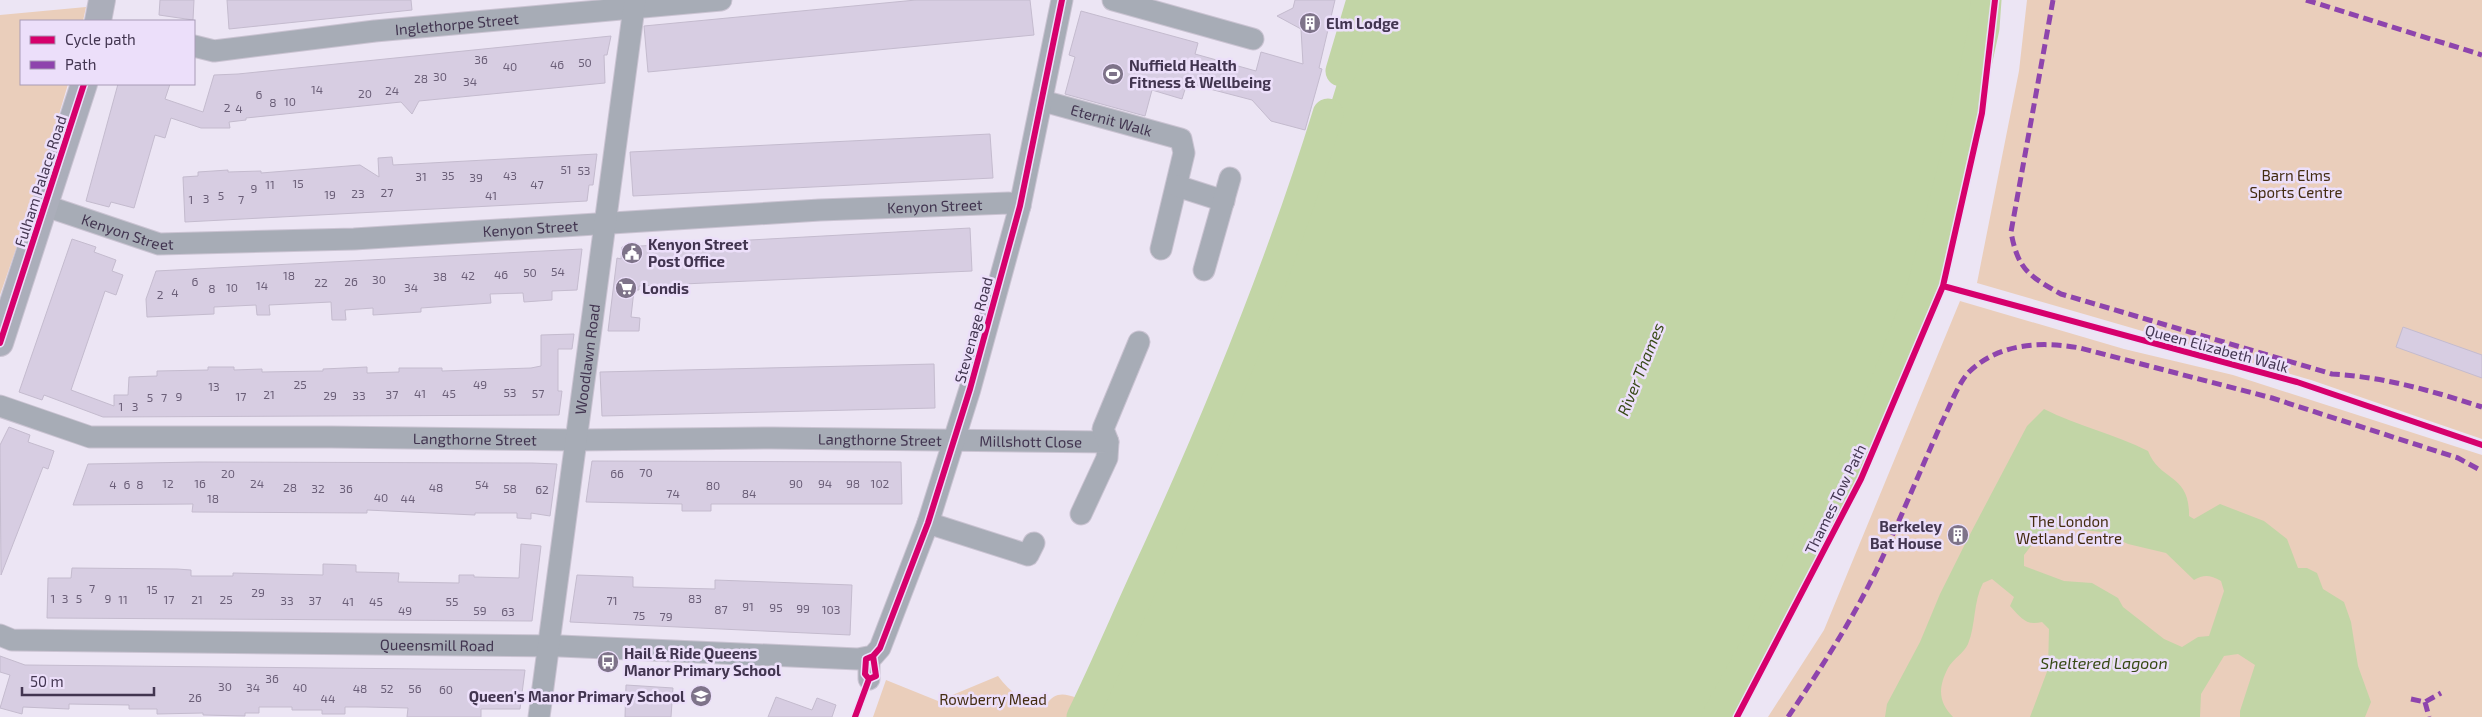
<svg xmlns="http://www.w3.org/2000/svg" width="2482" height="717" font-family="'Exo 2',sans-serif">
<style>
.green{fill:#eacebb}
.water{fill:#c2d5a6;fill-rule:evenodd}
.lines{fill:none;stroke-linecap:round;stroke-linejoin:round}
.river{stroke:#c2d5a6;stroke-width:31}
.building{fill:#d7cde2;stroke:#c4bbce}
.minor-casing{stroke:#cac3d2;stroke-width:23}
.major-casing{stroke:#cac3d2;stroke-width:28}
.minor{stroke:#a7acb6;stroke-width:21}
.major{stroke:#abaeba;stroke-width:26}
.quiet{stroke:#8e44ad;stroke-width:5;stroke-dasharray:10 5;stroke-linecap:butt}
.cycleway-casing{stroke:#ecdffa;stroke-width:9}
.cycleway{stroke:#d6006c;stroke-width:6}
.labels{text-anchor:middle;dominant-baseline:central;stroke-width:5;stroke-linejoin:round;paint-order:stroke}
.number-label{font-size:12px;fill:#6a5e77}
.poi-label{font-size:15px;font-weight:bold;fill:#423550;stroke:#ecdffa;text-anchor:start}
.street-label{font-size:15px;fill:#423550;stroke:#ecdffa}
.park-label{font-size:15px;fill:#432b10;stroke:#ecdffa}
.water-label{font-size:16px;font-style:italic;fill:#374915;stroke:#ecdffa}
</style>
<rect width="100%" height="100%" fill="#ece5f4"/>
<path class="green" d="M2027,0H2482V439L2311,380L1977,283L2019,71Z
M86,7L83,21H21V84H68L38,185L0,295V15Z
M1960,301L2124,349L2233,375L2482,455V717H1768L1824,630Z
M998,676C1011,693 1024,703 1046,705C1055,692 1063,693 1077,698L1071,708L1084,712L1082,717H873L886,680L938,701Z"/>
<path class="water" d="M1362,0H1986L1984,28L1955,161L1923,286L1868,430L1822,526L1717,717H1082C1104,673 1123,628 1143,583C1231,395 1305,200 1362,0Z
M2044,409C2077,426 2115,434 2148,451C2160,482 2190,473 2189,516L2194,519L2220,504L2264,521L2287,539L2298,568H2307L2317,573L2323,589L2344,602L2351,622L2358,666L2371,702L2365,717H2240V711L2255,665L2238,654L2224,656L2201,694L2200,717H2030L2048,669L2049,629L2042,622C2026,626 2021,618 2010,606L2014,597L1992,579L1983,583C1973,602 1976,624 1968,644C1964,653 1953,659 1948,668C1938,688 1938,701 1953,717H1885L1887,704L1920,642L1940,594L1967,540L2027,426ZM2062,528L2102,532L2128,544L2166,553L2194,580C2204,574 2210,575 2221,581L2224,591L2209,636L2198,637L2182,647L2164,639L2123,607L2118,598L2092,583L2064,581L2024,566V555L2042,532Z"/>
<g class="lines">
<path class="river" d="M1341,71L1362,0
M1082,717C1104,672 1124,625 1145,579C1215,428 1279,273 1328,114
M1717,717L1822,526L1868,430L1923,286L1955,161L1984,28L1986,0"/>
</g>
<path class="building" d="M160,0H194L193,20L159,15Z
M227,0H411L412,10L229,29Z
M916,0H1030L1034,35L648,72L644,26Z
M1295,0H1335L1319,68L1322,69L1305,130L1271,121L1252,100L1187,83L1182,99L1152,90L1145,116L1065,94L1075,57L1069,55L1081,11L1198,43L1195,54L1256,71L1261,52L1303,64L1301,29L1277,16L1293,8Z
M611,36L607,55H604L605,83L419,101L412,114L401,102L246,118V120L229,122L230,128H201L171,118L165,138L155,135L134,208L111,202L109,207L86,201L118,84H170L165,99L203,112L214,75L238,74Z
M990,134L993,178L633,196L630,152Z
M597,154L593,185H589L587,201L185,222L183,177L198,176V172L228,170V172L261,171V173L360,165L379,177L378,158L392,157L393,165Z
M970,228L972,271L639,286V290H634L631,317L640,318L639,331H608L617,258L621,259L622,247Z
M72,239L96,247L94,252L116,260L112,271L123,275L116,295L105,291L71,390L114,406V395H128L129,377L157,376V371L208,370V367H234V370L262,369V372L323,371V369L367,367V373L399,372V368H442V371L531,368L541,366V335L574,334L572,349H558V391H562L559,415L103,417L44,395L42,400L19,392Z
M582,249L577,290L552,291V300L524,302L523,293L490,294L491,303L421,308V312L373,315V308L345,310L346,320H332L331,302L269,305L270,315H257L256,305L214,307V314L147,317L146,299L156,271Z
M2403,327L2482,355V378L2396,347Z
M934,364L935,408L602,416L600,372Z
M9,427L30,435L28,442L54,451L48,469L43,467L1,575L0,445Z
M592,461L901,462L902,504H711V511H682V504L586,502Z
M199,462L532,463L557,464L550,516L531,513V519L517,518V513H475V515L367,510V513L192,512L193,504L73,505L88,464Z
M521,544L541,546L532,621L47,618L48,578H71L72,568L177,569L191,570V576H233V573L323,575V564L356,565V572L399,573L398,582L459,583V575H474V577L519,578Z
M577,575L633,577V587L715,589V580L852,585L850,635L570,622Z
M0,656L25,665L525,670L520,709H481V717H407L408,708L366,707H345V714H322V710H292V707H259V713H245V716L203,715V713L157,714V709H129V705L69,704V709L23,707L22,714L0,708L10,675L0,672Z
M626,685L673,688L671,717H625Z
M776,697L812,710L817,698L836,705L832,717H768Z"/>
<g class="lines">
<g class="minor-casing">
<g id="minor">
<path d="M1113,0L1253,39"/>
<path id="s1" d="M194,46L214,51L375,31L721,0"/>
<path id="s2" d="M1043,101L1181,139L1184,153L1161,249"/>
<path d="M1177,186L1224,201"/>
<path id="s3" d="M46,206L159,244L354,239L820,210L1009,203L1020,206"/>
<path d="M1204,270L1230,178"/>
<path id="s4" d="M0,406L90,437H331L577,440L772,438L1108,442L1107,458L1081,514"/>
<path d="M1108,442L1103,429L1139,342"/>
<path d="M928,523L1028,555L1034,543"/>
<path id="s5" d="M0,635L12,640L560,646L858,659L873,656L880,648L928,523L970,389L1020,206L1062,0"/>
<path d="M869,679V658"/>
<path id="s6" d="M539,717L635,0"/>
</g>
</g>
<g class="major-casing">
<path id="major" d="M98,21L102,0
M0,343L84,84"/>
</g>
<use href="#minor" class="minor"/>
<use href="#major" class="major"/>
<path class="quiet" d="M2053,0L2011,232C2018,270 2029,276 2061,294L2332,374C2384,377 2433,391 2482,407
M2306,0L2482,55
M2411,699L2425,702L2441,693
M2425,702L2429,717
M1788,717C1826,661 1862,605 1889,543C1907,503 1924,462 1942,422C1949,408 1959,382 1969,372C1999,343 2041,341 2080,348L2272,398L2458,458L2482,471"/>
<g class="cycleway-casing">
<path id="cycleway" d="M1943,286L2297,382L2482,445
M0,343L84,84
M869,679L865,674L866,659L873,656L880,648L928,523L970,389L1020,206L1062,0
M855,717L869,679L876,676L873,656
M1737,717L1861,479L1943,286L1982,113L1995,0"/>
</g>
<use href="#cycleway" class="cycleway"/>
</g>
<defs>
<g id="building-disc" transform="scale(1.125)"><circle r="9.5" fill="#7e7389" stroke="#ecdffa"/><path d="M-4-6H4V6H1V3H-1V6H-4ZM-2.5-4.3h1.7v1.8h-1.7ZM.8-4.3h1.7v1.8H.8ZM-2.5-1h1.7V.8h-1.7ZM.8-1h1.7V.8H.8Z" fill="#fff"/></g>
<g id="stadium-disc" transform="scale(1.125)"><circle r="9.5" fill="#7e7389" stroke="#ecdffa"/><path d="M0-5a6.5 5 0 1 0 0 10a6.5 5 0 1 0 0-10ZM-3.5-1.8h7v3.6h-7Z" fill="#fff"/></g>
<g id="civic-disc" transform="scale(1.125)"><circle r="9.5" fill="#7e7389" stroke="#ecdffa"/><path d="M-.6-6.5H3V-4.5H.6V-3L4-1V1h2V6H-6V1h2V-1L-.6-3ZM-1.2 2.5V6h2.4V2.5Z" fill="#fff"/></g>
<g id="supermarket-disc" transform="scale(1.125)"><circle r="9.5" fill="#7e7389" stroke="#ecdffa"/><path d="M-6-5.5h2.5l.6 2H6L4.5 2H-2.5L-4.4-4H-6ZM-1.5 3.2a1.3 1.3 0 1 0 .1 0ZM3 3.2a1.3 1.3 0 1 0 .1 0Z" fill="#fff"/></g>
<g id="bus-disc" transform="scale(1.125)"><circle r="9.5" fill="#7e7389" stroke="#ecdffa"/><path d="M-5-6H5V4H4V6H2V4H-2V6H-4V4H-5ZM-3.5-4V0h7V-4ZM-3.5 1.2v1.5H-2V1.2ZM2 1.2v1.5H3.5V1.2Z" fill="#fff"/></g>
<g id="school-disc" transform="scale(1.125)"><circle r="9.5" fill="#7e7389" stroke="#ecdffa"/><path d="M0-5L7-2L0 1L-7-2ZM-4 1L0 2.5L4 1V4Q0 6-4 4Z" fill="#fff"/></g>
</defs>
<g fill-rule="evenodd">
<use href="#building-disc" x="1310" y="23"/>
<use href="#stadium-disc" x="1113" y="74"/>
<use href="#civic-disc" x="632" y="253"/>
<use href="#supermarket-disc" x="626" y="288"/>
<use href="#building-disc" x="1958" y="535"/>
<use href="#bus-disc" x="608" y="662"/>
<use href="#school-disc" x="701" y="696"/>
</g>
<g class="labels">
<g class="number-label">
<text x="481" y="59">36</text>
<text x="585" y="62">50</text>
<text x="557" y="64">46</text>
<text x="510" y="66">40</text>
<text x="440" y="76">30</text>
<text x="421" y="78">28</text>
<text x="470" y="81">34</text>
<text x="317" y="89">14</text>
<text x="392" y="90">24</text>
<text x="365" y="93">20</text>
<text x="259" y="94">6</text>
<text x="290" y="101">10</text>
<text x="273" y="102">8</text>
<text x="227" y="107">2</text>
<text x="239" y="108">4</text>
<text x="566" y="169">51</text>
<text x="584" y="170">53</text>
<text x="448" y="175">35</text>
<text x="510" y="175">43</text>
<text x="421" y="176">31</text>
<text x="476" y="177">39</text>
<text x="298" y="183">15</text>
<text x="270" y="184">11</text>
<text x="537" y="184">47</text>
<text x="254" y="188">9</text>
<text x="387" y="192">27</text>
<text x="358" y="193">23</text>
<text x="330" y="194">19</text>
<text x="221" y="195">5</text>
<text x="491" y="195">41</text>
<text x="206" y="198">3</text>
<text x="191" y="199">1</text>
<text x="241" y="199">7</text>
<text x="558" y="271">54</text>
<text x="530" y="272">50</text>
<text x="501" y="274">46</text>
<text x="289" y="275">18</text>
<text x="468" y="275">42</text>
<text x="440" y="276">38</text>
<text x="379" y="279">30</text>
<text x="195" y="281">6</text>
<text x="351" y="281">26</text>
<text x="321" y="282">22</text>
<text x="262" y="285">14</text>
<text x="232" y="287">10</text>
<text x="411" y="287">34</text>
<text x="212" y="288">8</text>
<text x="175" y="292">4</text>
<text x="160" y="294">2</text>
<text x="300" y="384">25</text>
<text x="480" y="384">49</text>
<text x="214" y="386">13</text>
<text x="510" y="392">53</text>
<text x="420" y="393">41</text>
<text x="449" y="393">45</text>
<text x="538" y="393">57</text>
<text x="269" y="394">21</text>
<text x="392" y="394">37</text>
<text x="330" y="395">29</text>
<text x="359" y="395">33</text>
<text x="179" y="396">9</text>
<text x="241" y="396">17</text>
<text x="150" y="397">5</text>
<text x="164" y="397">7</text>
<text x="121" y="406">1</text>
<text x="135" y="406">3</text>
<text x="646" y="472">70</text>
<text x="228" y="473">20</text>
<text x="617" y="473">66</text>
<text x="168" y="483">12</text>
<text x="200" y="483">16</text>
<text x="257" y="483">24</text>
<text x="796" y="483">90</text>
<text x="825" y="483">94</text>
<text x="853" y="483">98</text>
<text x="880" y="483">102</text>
<text x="113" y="484">4</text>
<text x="127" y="484">6</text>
<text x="140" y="484">8</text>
<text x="482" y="484">54</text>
<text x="713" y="485">80</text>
<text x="290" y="487">28</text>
<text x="436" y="487">48</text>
<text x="318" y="488">32</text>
<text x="346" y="488">36</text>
<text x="510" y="488">58</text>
<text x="542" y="489">62</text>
<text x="673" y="493">74</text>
<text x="749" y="493">84</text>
<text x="381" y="497">40</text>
<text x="213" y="498">18</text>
<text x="408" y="498">44</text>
<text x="92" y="588">7</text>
<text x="152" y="589">15</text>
<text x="258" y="592">29</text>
<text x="53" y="598">1</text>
<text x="65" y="598">3</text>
<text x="79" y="598">5</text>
<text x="108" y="598">9</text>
<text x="695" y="598">83</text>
<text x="123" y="599">11</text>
<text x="169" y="599">17</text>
<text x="197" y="599">21</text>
<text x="226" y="599">25</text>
<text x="287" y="600">33</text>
<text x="315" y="600">37</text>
<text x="612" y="600">71</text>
<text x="348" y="601">41</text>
<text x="376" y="601">45</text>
<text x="452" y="601">55</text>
<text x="748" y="606">91</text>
<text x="776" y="607">95</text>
<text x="803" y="608">99</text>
<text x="721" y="609">87</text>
<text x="831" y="609">103</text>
<text x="405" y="610">49</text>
<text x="480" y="610">59</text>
<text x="508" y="611">63</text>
<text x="639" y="615">75</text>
<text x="666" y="616">79</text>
<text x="272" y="678">36</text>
<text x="225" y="686">30</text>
<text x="253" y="687">34</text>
<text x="300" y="687">40</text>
<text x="360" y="688">48</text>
<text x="387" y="688">52</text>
<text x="415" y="688">56</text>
<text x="446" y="689">60</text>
<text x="195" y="697">26</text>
<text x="328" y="698">44</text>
</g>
<g class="poi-label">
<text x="1326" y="23">Elm Lodge</text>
<text x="1129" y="65">Nuffield Health<tspan x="1129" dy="17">Fitness &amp; Wellbeing</tspan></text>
<text x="648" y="244">Kenyon Street<tspan x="648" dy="17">Post Office</tspan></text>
<text x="642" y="288">Londis</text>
<text x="1942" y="526" text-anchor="end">Berkeley<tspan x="1942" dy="17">Bat House</tspan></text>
<text x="624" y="653">Hail &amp; Ride Queens<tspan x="624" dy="17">Manor Primary School</tspan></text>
<text x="685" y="696" text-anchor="end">Queen's Manor Primary School</text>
</g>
<g class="street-label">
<text stroke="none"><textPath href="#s1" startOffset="265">Inglethorpe Street</textPath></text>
<text stroke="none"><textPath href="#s2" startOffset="71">Eternit Walk</textPath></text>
<text transform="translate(40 181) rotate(-72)">Fulham Palace Road</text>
<text stroke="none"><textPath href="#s3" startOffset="896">Kenyon Street</textPath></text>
<text stroke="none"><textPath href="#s3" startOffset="491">Kenyon Street</textPath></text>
<text stroke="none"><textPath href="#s3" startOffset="86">Kenyon Street</textPath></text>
<text transform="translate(973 330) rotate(-75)">Stevenage Road</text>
<text transform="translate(2217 348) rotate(15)">Queen Elizabeth Walk</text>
<text stroke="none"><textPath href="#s6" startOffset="361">Woodlawn Road</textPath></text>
<text stroke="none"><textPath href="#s4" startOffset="480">Langthorne Street</textPath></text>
<text stroke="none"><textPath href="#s4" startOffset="885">Langthorne Street</textPath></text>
<text stroke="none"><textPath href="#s4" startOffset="1036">Millshott Close</textPath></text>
<text transform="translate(1835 499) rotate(-64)">Thames Tow Path</text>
<text stroke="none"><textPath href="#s5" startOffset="438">Queensmill Road</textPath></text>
</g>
<g class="park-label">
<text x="2296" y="175">Barn Elms<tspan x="2296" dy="17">Sports Centre</tspan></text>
<text x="2069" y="521">The London<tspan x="2069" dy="17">Wetland Centre</tspan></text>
<text x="993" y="699">Rowberry Mead</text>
</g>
<g class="water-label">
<text transform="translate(1640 369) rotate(-68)">River Thames</text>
<text x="2104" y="662">Sheltered Lagoon</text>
</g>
</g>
<rect x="20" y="20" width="175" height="65" fill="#ecdffa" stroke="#a89bb6"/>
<rect x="30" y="36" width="25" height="8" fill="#d6006c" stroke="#a89bb6"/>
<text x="65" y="45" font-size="15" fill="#423550">Cycle path</text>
<rect x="30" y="61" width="25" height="8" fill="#8e44ad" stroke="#a89bb6"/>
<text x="65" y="70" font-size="15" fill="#423550">Path</text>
<path d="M22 687v8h132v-8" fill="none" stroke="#423550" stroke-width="2.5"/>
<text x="30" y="687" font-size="15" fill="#423550" stroke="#ecdffa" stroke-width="4" paint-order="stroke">50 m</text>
</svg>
